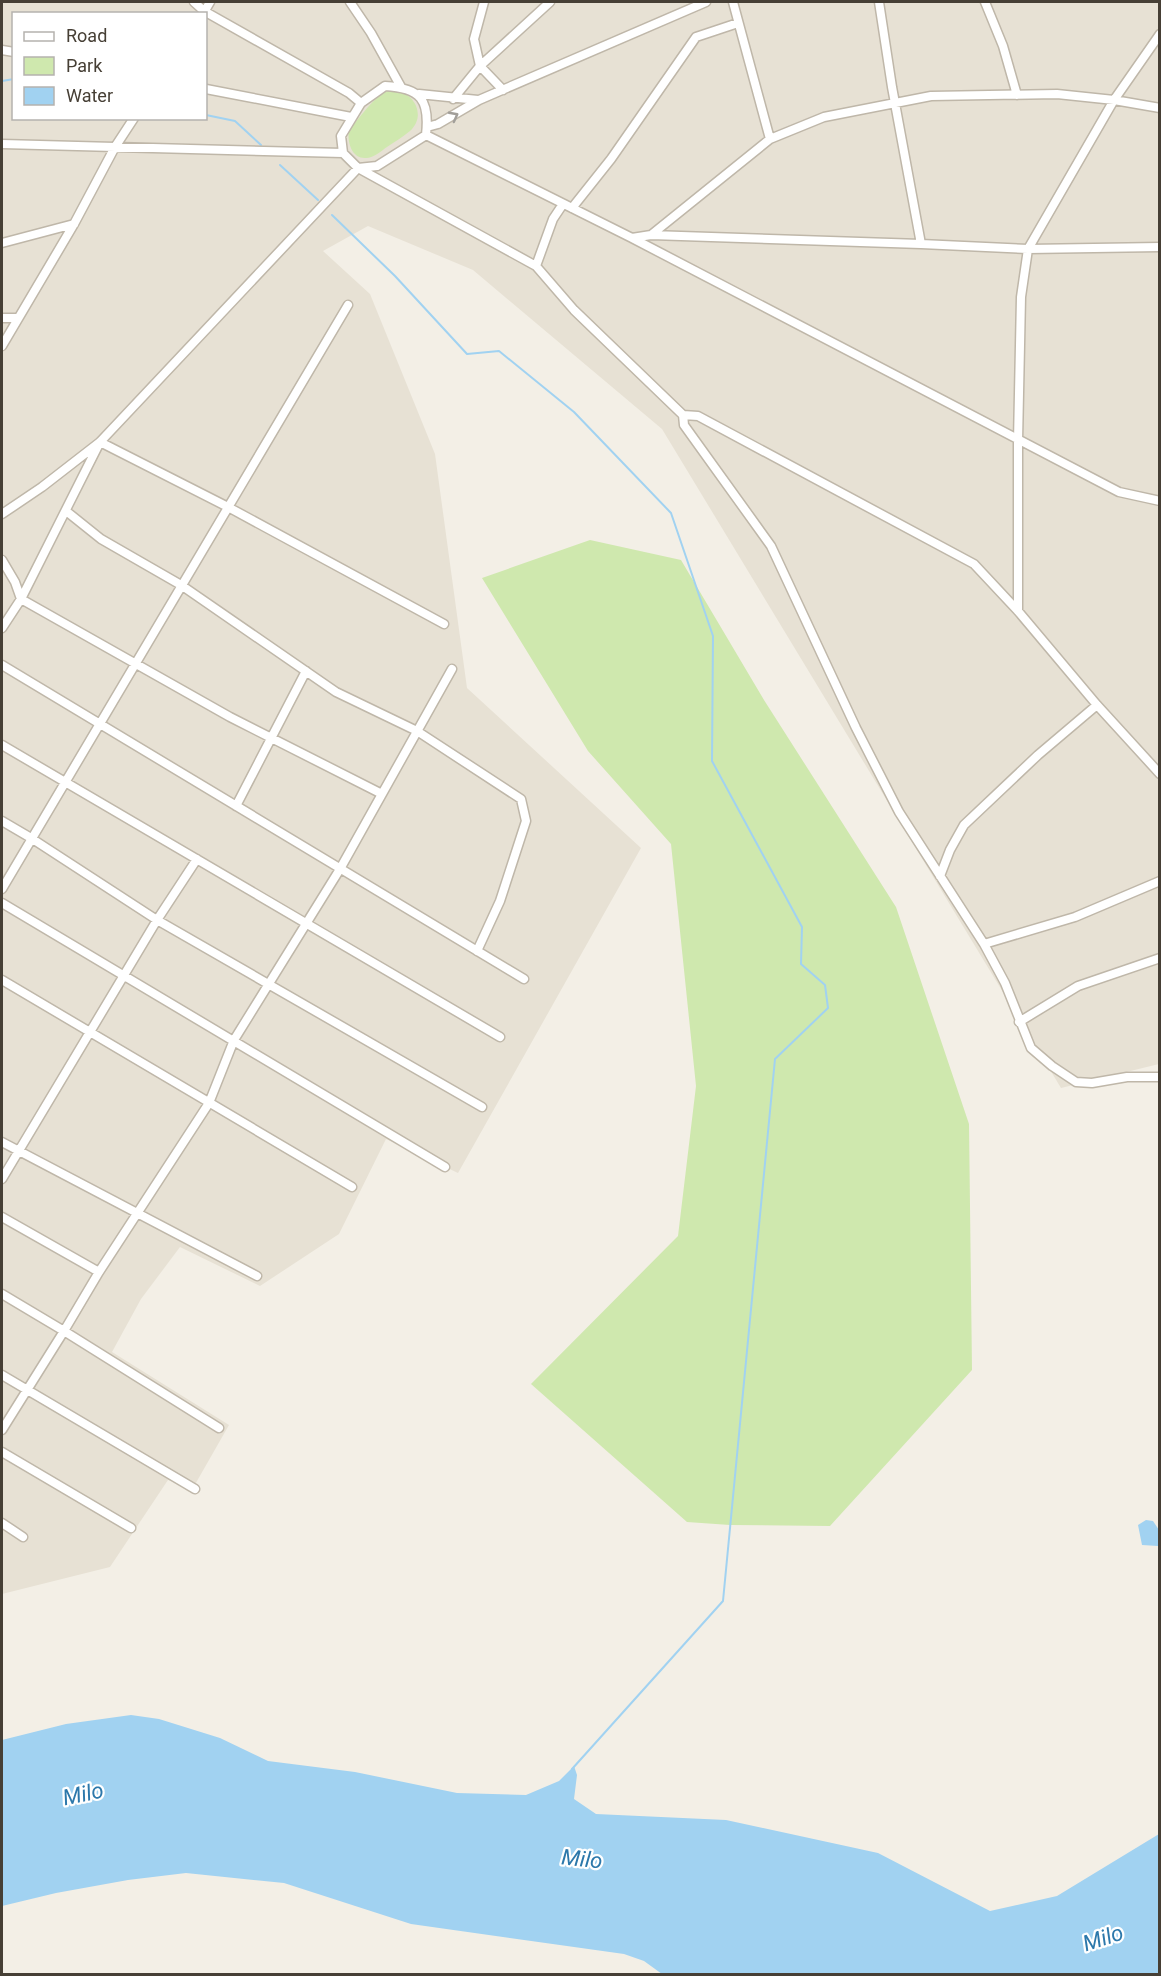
<svg xmlns="http://www.w3.org/2000/svg" width="1161" height="1976" font-family="Roboto,sans-serif">
<style>
.residential{fill:#e7e1d4;fill-rule:evenodd}
.green{fill:#cfe8ae}
.water{fill:#a1d2f1}
.lines{fill:none;stroke-linecap:round;stroke-linejoin:round}
.stream{stroke:#a1d2f1;stroke-width:2}
.minor-casing{stroke:#bfb7a9;stroke-width:11}
.minor{stroke:#fff;stroke-width:8}
.oneway{stroke:#a29f9a}
.labels{text-anchor:middle;dominant-baseline:central;stroke-width:4.5;stroke-linejoin:round;paint-order:stroke}
.water-label{font-size:22px;font-style:italic;fill:#2c78ab;stroke:#fff}
</style>
<rect width="100%" height="100%" fill="#f3efe6"/>
<path class="residential" d="M2,2H1159V1064L1061,1088L662,429L473,270L368,226L323,251L370,294L435,454L467,688L641,848L458,1173L386,1139L339,1234L260,1286L180,1247L141,1299L112,1352L229,1425L193,1488L168,1480L110,1567L2,1594ZM14,14H206V118H14Z"/>
<path class="green" d="M394,89C414,93 427,115 410,131C403,137 394,142 387,147C381,151 374,158 366,158C351,159 347,141 349,130C362,116 375,93 394,89Z
M590,540L681,560L764,700L896,907L969,1124L972,1370L830,1526L730,1525L687,1522L531,1384L678,1236L696,1086L671,844L588,751L482,578Z"/>
<path class="water" d="M1146,1520L1153,1521L1159,1530L1158,1546L1142,1545L1138,1525Z
M131,1715L159,1719L220,1738L268,1761L355,1772L457,1793L526,1795L559,1781L574,1766L577,1775L574,1799L596,1814L726,1820L878,1853L990,1911L1057,1896L1159,1834V1974H662L644,1961L624,1954L411,1924L284,1883L186,1873L128,1880L56,1893L2,1906V1740L66,1724Z"/>
<g class="lines">
<path class="stream" d="M2,81L14,79
M206,115L235,121L261,145
M280,165L318,200
M332,215L395,276L467,354L499,351L574,412L671,513L713,636L712,761L802,927L801,964L825,985L828,1008L775,1059L723,1601L572,1769"/>
<g class="minor-casing">
<path id="minor" d="M194,2L204,11L349,93L361,103
M350,2L371,33L401,87
M484,2L474,39L480,66L503,90
M733,2L770,139
M879,2L892,87L921,244
M985,2L1003,46L1017,95
M203,14L210,2
M2,50L14,52
M385,86C421,88 430,100 426,135L377,166L358,168L343,153L341,136L361,103Z
M206,89L351,117
M419,94L478,100
M453,99L480,66L550,2
M427,127L438,124L479,100L706,2
M426,135L632,238L651,235L921,244L1028,249L1160,247
M2,144L343,153
M563,204L553,219L536,266L574,310L683,415L684,425L771,546L856,728L899,812L984,944L1005,983L1031,1048L1052,1066L1076,1082L1092,1083L1127,1077H1160
M572,208L611,159L696,37L738,23
M651,235L770,139L824,117L931,96L1057,94L1114,100L1160,108
M632,238L1119,492L1160,501
M2,243L74,224
M2,318H18
M2,346L74,224L115,147L134,118
M683,415L698,416L974,564L1018,611L1097,705L1160,774
M66,511L101,539L181,585L336,692L417,731L521,799L526,821L500,901L477,951
M2,514L42,487L100,442L358,168L536,266
M2,560L15,582L21,599L230,717L382,794
M1018,611V441L1021,297L1028,249L1114,100L1160,34
M2,628L21,599L100,442L228,507L444,624
M2,665L524,979
M2,745L500,1037
M236,806L306,671
M2,821L31,838L157,920L482,1107
M940,876L950,850L964,825L1038,755L1097,705
M2,889L348,305
M2,903L445,1167
M984,944L1075,917L1160,881
M2,980L352,1187
M1019,1022L1078,986L1160,958
M2,1142L257,1276
M2,1179L157,920L197,859
M2,1217L99,1272L209,1103L234,1040L340,869L452,669
M2,1294L64,1331L219,1428
M2,1375L195,1489
M2,1430L64,1331L99,1272
M2,1452L131,1528
M2,1523L23,1537"/>
</g>
<use href="#minor" class="minor"/>
</g>
<defs><path id="oneway-chevron" d="M-2-3.5L2.5 0L-2 3.5" fill="none" stroke-width="1.6" stroke-linecap="round" stroke-linejoin="round" transform="scale(1.5)"/></defs>
<use class="oneway" href="#oneway-chevron" transform="translate(454 116) rotate(-28)"/>
<g class="labels">
<g class="water-label">
<text transform="translate(83 1794) rotate(-12)">Milo</text>
<text transform="translate(582 1859) rotate(6)">Milo</text>
<text transform="translate(1103 1938) rotate(-18)">Milo</text>
</g>
</g>
<rect width="1161" height="1976" fill="none" stroke="#463f35" stroke-width="6"/>
<rect x="12" y="12" width="195" height="108" fill="#ffffff" stroke="#b5b2ae" stroke-width="1.5"/>
<rect x="24" y="32" width="30" height="9" fill="#ffffff" stroke="#b5b2ae" stroke-width="1.5"/>
<text x="66" y="42" font-size="18" fill="#463f35">Road</text>
<rect x="24" y="57" width="30" height="18" fill="#cfe8ae" stroke="#b5b2ae" stroke-width="1.5"/>
<text x="66" y="72" font-size="18" fill="#463f35">Park</text>
<rect x="24" y="87" width="30" height="18" fill="#a1d2f1" stroke="#b5b2ae" stroke-width="1.5"/>
<text x="66" y="102" font-size="18" fill="#463f35">Water</text>
</svg>
